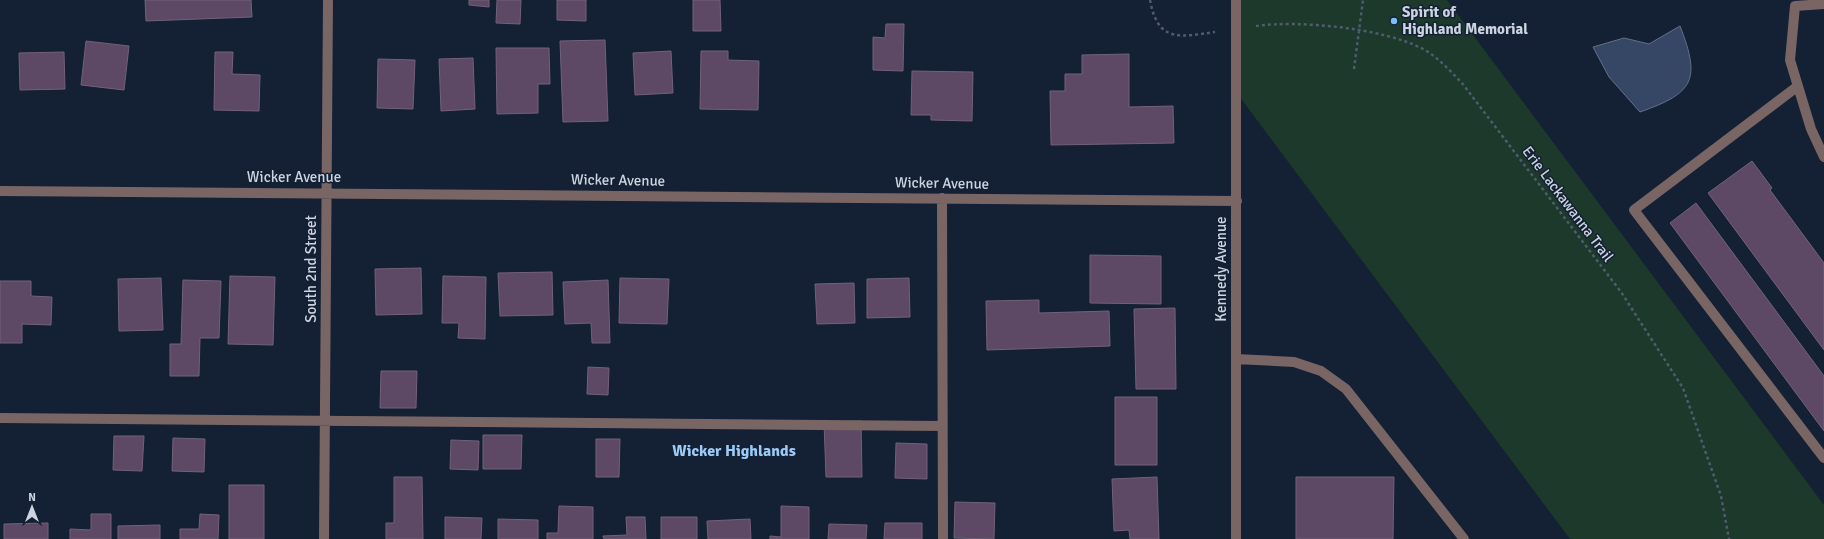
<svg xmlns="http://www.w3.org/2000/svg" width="1824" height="539" font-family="Signika,sans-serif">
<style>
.green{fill:#1c392b}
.water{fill:#354765;stroke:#62718a}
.building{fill:#5d4866;stroke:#726279}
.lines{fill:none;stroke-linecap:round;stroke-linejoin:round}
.path{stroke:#505b6c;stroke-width:2.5;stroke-dasharray:3 3;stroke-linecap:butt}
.minor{stroke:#796664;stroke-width:10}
.poi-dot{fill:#7cbef9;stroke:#142033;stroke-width:1.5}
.labels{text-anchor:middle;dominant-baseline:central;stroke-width:3;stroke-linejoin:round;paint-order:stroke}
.poi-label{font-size:15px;font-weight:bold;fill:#cbd4e0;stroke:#142033;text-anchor:start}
.street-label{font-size:15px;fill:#cbd4e0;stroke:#142033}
.neighbourhood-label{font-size:16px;font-weight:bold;fill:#9ccbf7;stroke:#142033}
</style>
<rect width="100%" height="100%" fill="#142033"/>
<path class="green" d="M1235,0H1447L1824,505V539H1570L1236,92Z"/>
<path class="water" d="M1680,26C1701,80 1694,93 1640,112L1609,77L1593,47L1624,38L1649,44Z"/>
<path class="building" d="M145,0H251L252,17L146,21Z
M469,0H489V7L469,5Z
M497,0H521L520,24L496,23Z
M557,0H586V21L557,20Z
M693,0H720L721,31H693Z
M886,24H904L903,71L873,70V37L885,38Z
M605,40L608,121L563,122L560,41Z
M86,41L129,46L124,90L81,85Z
M496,48H549L550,84H538V113L497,114Z
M671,51L673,93L635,95L633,53Z
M701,51H728V60L759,61L758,110L700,109Z
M64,52L65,89L20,90L19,53Z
M215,52H233L232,74L260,75L259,111L214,110Z
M1129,54V107L1173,106L1174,143L1051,145L1050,91H1065V74H1082V55Z
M473,58L475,109L441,111L439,59Z
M378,59L415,60L413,109L377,108Z
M912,71L973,72L972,121L931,120V115H911Z
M1752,161L1772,188L1770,190L1824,263V350L1708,193Z
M1696,203L1824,376V431L1670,223Z
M1090,255L1161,256V304L1090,303Z
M421,268L422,314L376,315L375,269Z
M552,272L553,315L500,316L498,273Z
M230,276L275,277L273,345L228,344Z
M443,276L486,277L485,339L458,338L459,323H442Z
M161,278L163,330L119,331L118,279Z
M620,278L669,279L667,324L619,323Z
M909,278L910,317L867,318V279Z
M183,280L221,281L219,338H200L199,376H170V344H181Z
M608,280L610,343H592L591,323L565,324L563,282Z
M0,281H31V296L52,297L51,325L22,324V343H0Z
M854,283L855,323L817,324L815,284Z
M1039,300V313L1109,311L1110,346L987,350L986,301Z
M1175,308L1176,389H1136L1134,309Z
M588,367L609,368L608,395L587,394Z
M381,371H417L416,408H380Z
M1115,397H1157V465H1115Z
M861,421L862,477H826L824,422Z
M483,435H522L521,469H483Z
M114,436H144L142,471L113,470Z
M173,438L205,439L204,472L172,471Z
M596,439H620L619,477H596Z
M451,440L479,441L478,470L450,469Z
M896,443L927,444V479L895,478Z
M394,477H422L423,539H386V523H394Z
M1157,477L1159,539H1130L1129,530L1114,531L1112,479Z
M1296,477H1394L1393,539H1296Z
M229,485H264V539H229Z
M955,502L995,503L994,539L954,538Z
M559,506L593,507V539H547V533H558Z
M781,506L809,507V539H770V536L781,537Z
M91,514H111V539H70V529L91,530Z
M200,514L219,515L218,539H180V529H199Z
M445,517L482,518L481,539H445Z
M626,517H645L646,539H604L603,536L627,535Z
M661,517H697V539H661Z
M498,519L538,520V539H498Z
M750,519L751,539H708L707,521Z
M48,523V539H4V524Z
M885,523H922V539H884Z
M829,524L867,525L866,539H828Z
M160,525V539H118V526Z"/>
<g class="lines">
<path class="path" d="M1150,0C1158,43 1179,37 1215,32
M1256,26C1299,20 1384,28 1423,49C1438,57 1450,71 1462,83L1621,292L1683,388L1721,496L1729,539
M1354,69L1363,0"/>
<path class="minor" d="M1236,0V539
M1824,4L1795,6L1790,60L1811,129L1824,157
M1798,86L1634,210L1824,458
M0,191L1237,201
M942,198L943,539
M1236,359L1294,362L1321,371L1346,389L1464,539
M0,418L942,426
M324,539L328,0"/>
</g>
<circle class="poi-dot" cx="1394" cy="21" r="4"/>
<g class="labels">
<g class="poi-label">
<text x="1402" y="12">Spirit of<tspan x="1402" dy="17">Highland Memorial</tspan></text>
</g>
<g class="street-label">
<text x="294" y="177">Wicker Avenue</text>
<text transform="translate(618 180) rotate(1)">Wicker Avenue</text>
<text transform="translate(942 183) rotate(1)">Wicker Avenue</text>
<text transform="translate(1568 204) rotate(53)">Erie Lackawanna Trail</text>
<text transform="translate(311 269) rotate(-90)">South 2nd Street</text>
<text transform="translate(1221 269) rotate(-90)">Kennedy Avenue</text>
</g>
<g class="neighbourhood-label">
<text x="734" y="451">Wicker Highlands</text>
</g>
</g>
<g transform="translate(32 507)" stroke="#142033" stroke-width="3" paint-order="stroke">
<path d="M0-3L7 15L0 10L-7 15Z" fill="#cbd4e0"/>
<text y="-6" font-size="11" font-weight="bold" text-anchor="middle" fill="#cbd4e0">N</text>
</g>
</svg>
